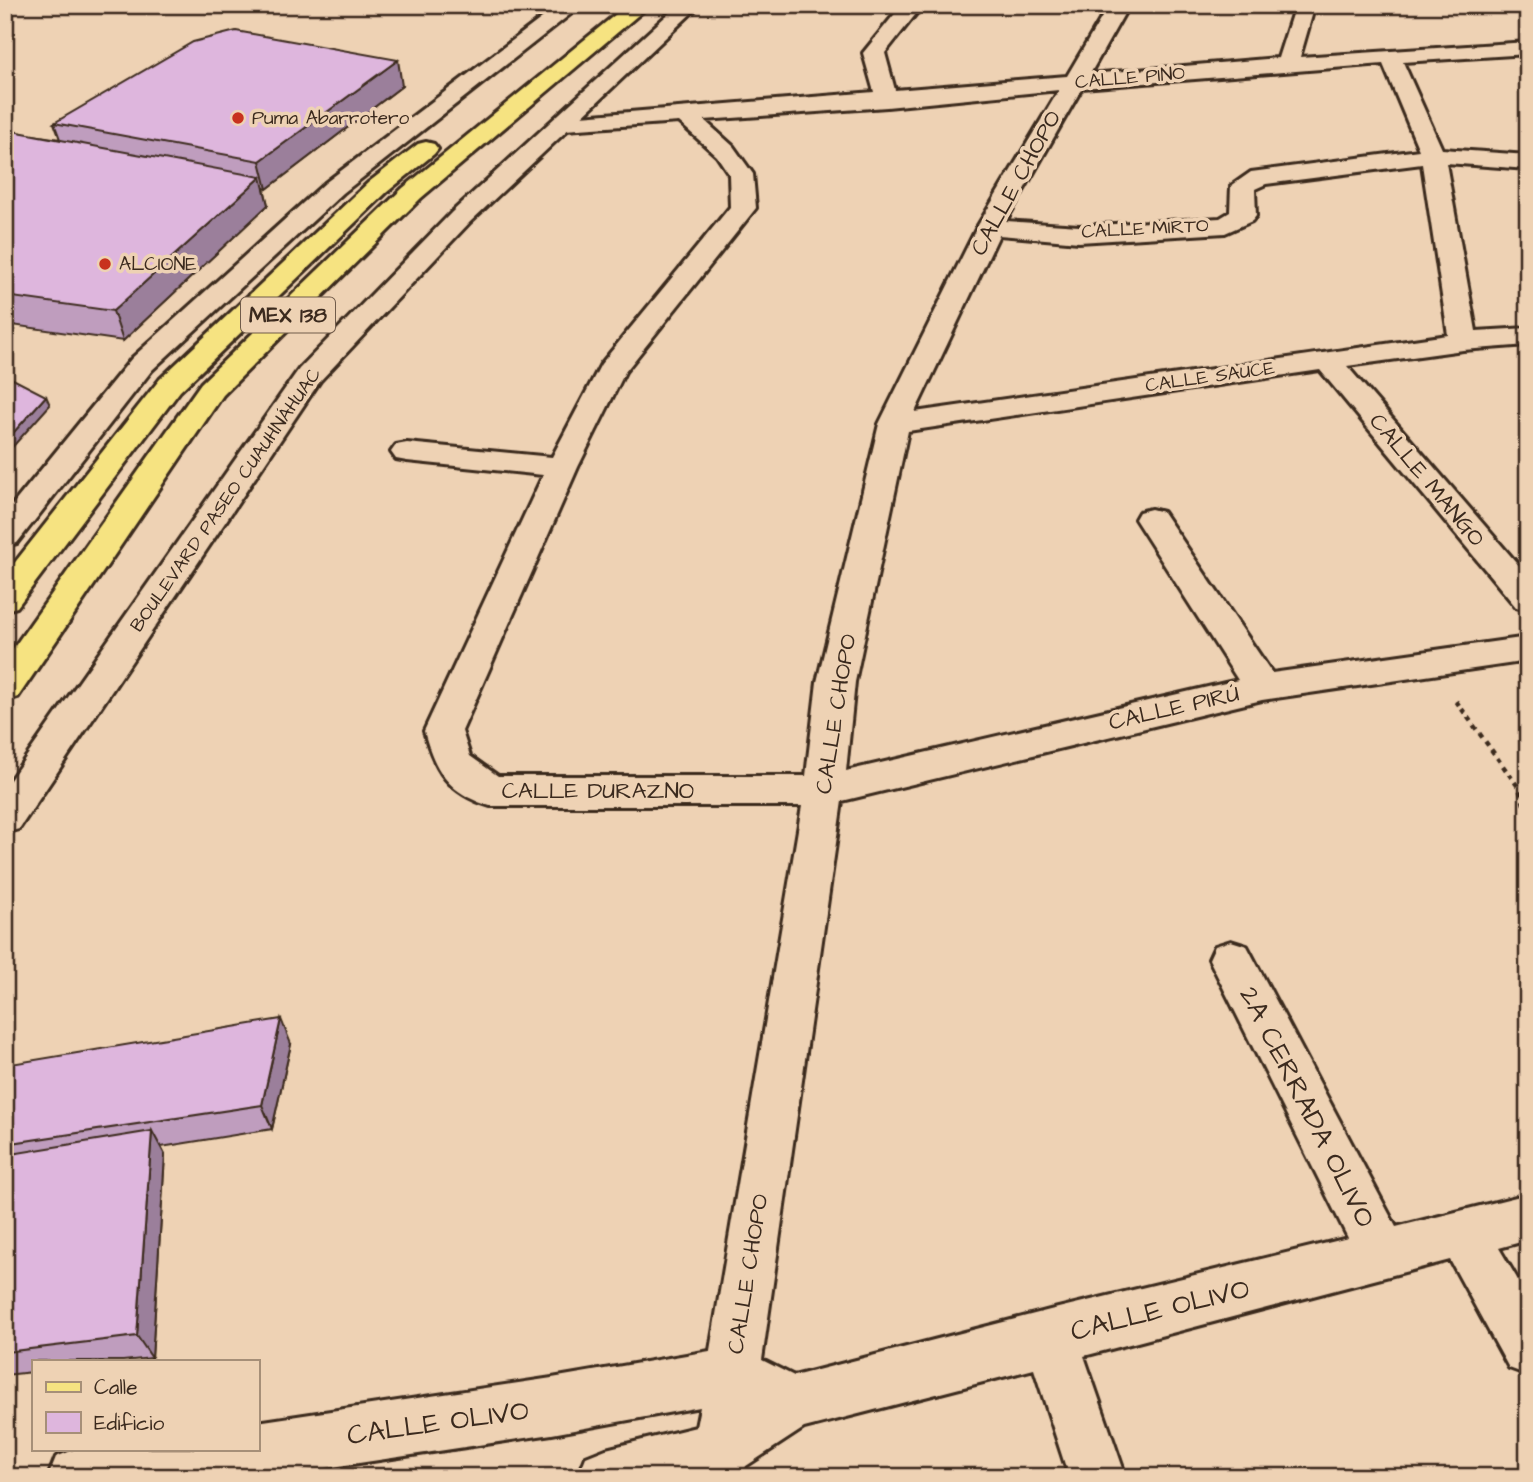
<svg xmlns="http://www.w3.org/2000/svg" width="1533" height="1482" font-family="'Architects Daughter',sans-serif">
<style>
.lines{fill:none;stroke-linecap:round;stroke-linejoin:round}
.street-casing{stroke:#3b2a1e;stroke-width:6}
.secondary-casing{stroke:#3b2a1e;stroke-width:6}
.primary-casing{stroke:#3b2a1e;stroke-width:6}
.path{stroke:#3b2a1e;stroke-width:4.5;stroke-dasharray:5 5;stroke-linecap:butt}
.street{fill:#eed2b4;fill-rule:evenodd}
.secondary{fill:#eed2b4;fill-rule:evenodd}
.primary{fill:#f6e381;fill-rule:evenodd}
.wall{fill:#bf9dbe;stroke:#3b2a1e;stroke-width:2}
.shaded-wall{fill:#9b7f9b;stroke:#3b2a1e;stroke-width:2}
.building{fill:#deb6dd;stroke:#3b2a1e;stroke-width:2}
.poi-dot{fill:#c8321e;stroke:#eed2b4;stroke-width:2.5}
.labels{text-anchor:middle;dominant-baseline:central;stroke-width:7;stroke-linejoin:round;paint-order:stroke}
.far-street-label{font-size:19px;fill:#3b2a1e;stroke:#eed2b4}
.far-poi-label{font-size:19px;fill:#3b2a1e;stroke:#eed2b4;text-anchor:start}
.shield{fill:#eed2b4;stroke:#715c4b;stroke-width:2}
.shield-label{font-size:21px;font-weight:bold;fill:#3b2a1e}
.street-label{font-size:23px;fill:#3b2a1e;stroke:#eed2b4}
.near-street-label{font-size:28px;fill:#3b2a1e;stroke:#eed2b4}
</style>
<rect width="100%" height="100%" fill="#eed2b4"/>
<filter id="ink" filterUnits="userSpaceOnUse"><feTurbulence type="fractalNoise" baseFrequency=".0143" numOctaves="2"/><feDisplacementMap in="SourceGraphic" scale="14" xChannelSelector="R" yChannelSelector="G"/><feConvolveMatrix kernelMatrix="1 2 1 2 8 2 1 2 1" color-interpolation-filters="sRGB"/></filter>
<g filter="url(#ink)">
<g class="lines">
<g class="street-casing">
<path id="street" d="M902,5H923L885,53L895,90L1067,76L1109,5H1129L1090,74L1278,58L1295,5H1315L1300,57L1528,42V54L1403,62L1442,149L1528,155V169L1446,163L1476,331L1528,328V345L1463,350L1347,366L1528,576V610L1516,607L1320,370L908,431L855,682L846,771L1238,680L1135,519L1139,512L1151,509L1163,512L1272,673L1528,637V661L1262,700L842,801L762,1360L794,1376L1050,1310L1348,1238L1209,959L1215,946L1231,941L1247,946L1396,1227L1528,1194V1240L1499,1248L1528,1297V1375L1509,1368L1450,1260L1084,1356L1126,1477H1069L1034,1369L804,1428L740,1470L723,1477L700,1470L692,1450L700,1430L739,1406L714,1393L706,1374L802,806H490C448,793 435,771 424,731L543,475L407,461L396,459L391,452L396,445L407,443L552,457L601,364L730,207L729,174L717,156L679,122L565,130L557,128L553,123L557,118L874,92L863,53ZM1383,64L1419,150L1251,172L1231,186L1230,212L1220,218L1079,226L1006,221L1082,88ZM1059,90L977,227L879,424L817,682L806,776H498L470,756L462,731L578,467L625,372L756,208L753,174L733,146L704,120L887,107ZM1422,164L1448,335L915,412L999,235L1079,242L1225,233L1252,221L1256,216L1255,189L1266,184Z"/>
</g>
<g class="secondary-casing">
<path id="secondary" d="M559,5H582L343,193L152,370L17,543L5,546V514L132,358L325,183Z
M678,5H700L470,222L320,381L19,829L5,833V787L299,369L452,212Z
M733,1347L752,1355L760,1374L744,1477H578L586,1457L606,1449L696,1427L700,1407L552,1434L266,1477H48L56,1457L76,1449H257V1422L552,1378Z"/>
</g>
<g class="primary-casing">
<path id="primary" d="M627,5H650L421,198L223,395L18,697L5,701V660L201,383L403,188Z
M426,142L434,144L438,149L434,154L387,192L180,391L17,607L5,610V575L160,379L369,182L418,144Z"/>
</g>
<path class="path" d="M1456,701L1519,788L1528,817"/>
<use href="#street" class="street"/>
<use href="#secondary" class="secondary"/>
<use href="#primary" class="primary"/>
</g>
<path class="wall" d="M402,86L267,189L264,188L268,205L123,341L5,324V131L60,139L54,123Z
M291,1044L272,1129L161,1147L165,1155L152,1358L123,1361H33V1372L5,1375V1065Z"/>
<path class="shaded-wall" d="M398,60L402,86L267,189L260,161Z
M261,177L268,205L123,341L113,311Z
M46,396L50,405L6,454L5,442Z
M281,1019L291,1044L272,1129L262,1105Z
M152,1131L165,1155L152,1358L137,1336Z"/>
<path class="building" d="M236,31L398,60L260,161L54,123L193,42Z
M7,130L261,177L113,311L5,296V131Z
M5,375L46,396L5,442Z
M281,1019L262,1105L5,1144V1065Z
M152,1131L137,1336L5,1352V1155Z"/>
</g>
<g class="poi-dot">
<circle cx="238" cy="118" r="7"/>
<circle cx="105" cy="264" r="7"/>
</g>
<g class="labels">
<g class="far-street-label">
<text transform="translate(1130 78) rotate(-5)">CALLE PINO</text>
<text transform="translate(1145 229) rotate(-3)">CALLE MIRTO</text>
<text transform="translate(1210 377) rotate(-8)">CALLE SAUCE</text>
<text transform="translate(226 500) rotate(-55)">BOULEVARD PASEO CUAUHNÁHUAC</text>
</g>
<g class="far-poi-label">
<text x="252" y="118">Puma Abarrotero</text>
<text x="119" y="264">ALCIONE</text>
</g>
<rect class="shield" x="241" y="297.5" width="94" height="35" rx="5"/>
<g class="shield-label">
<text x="288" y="315">MEX 138</text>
</g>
<g class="street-label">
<text transform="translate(1016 183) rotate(-61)">CALLE CHOPO</text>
<text transform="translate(1427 480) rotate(50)">CALLE MANGO</text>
<text transform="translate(1174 708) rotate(-13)">CALLE PIRÚ</text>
<text transform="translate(836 714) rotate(-81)">CALLE CHOPO</text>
<text x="598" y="791">CALLE DURAZNO</text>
<text transform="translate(748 1274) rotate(-81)">CALLE CHOPO</text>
</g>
<g class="near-street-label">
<text transform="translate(1307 1107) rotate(63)">2A CERRADA OLIVO</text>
<text transform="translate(1160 1310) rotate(-14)">CALLE OLIVO</text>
<text transform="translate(438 1423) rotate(-8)">CALLE OLIVO</text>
</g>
</g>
<rect width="1533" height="1482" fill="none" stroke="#eed2b4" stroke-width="28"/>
<rect x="14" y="14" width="1505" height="1454" fill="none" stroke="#3b2a1e" stroke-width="2.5" filter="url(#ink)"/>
<rect x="32" y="1360" width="228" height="91" fill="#eed2b4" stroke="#a68f78" stroke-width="2"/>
<rect x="46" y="1382" width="35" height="10" fill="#f6e381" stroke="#a68f78" stroke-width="2"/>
<text x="94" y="1394" font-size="21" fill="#3b2a1e">Calle</text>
<rect x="46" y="1412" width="35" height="21" fill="#deb6dd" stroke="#a68f78" stroke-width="2"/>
<text x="94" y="1430" font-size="21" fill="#3b2a1e">Edificio</text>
</svg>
